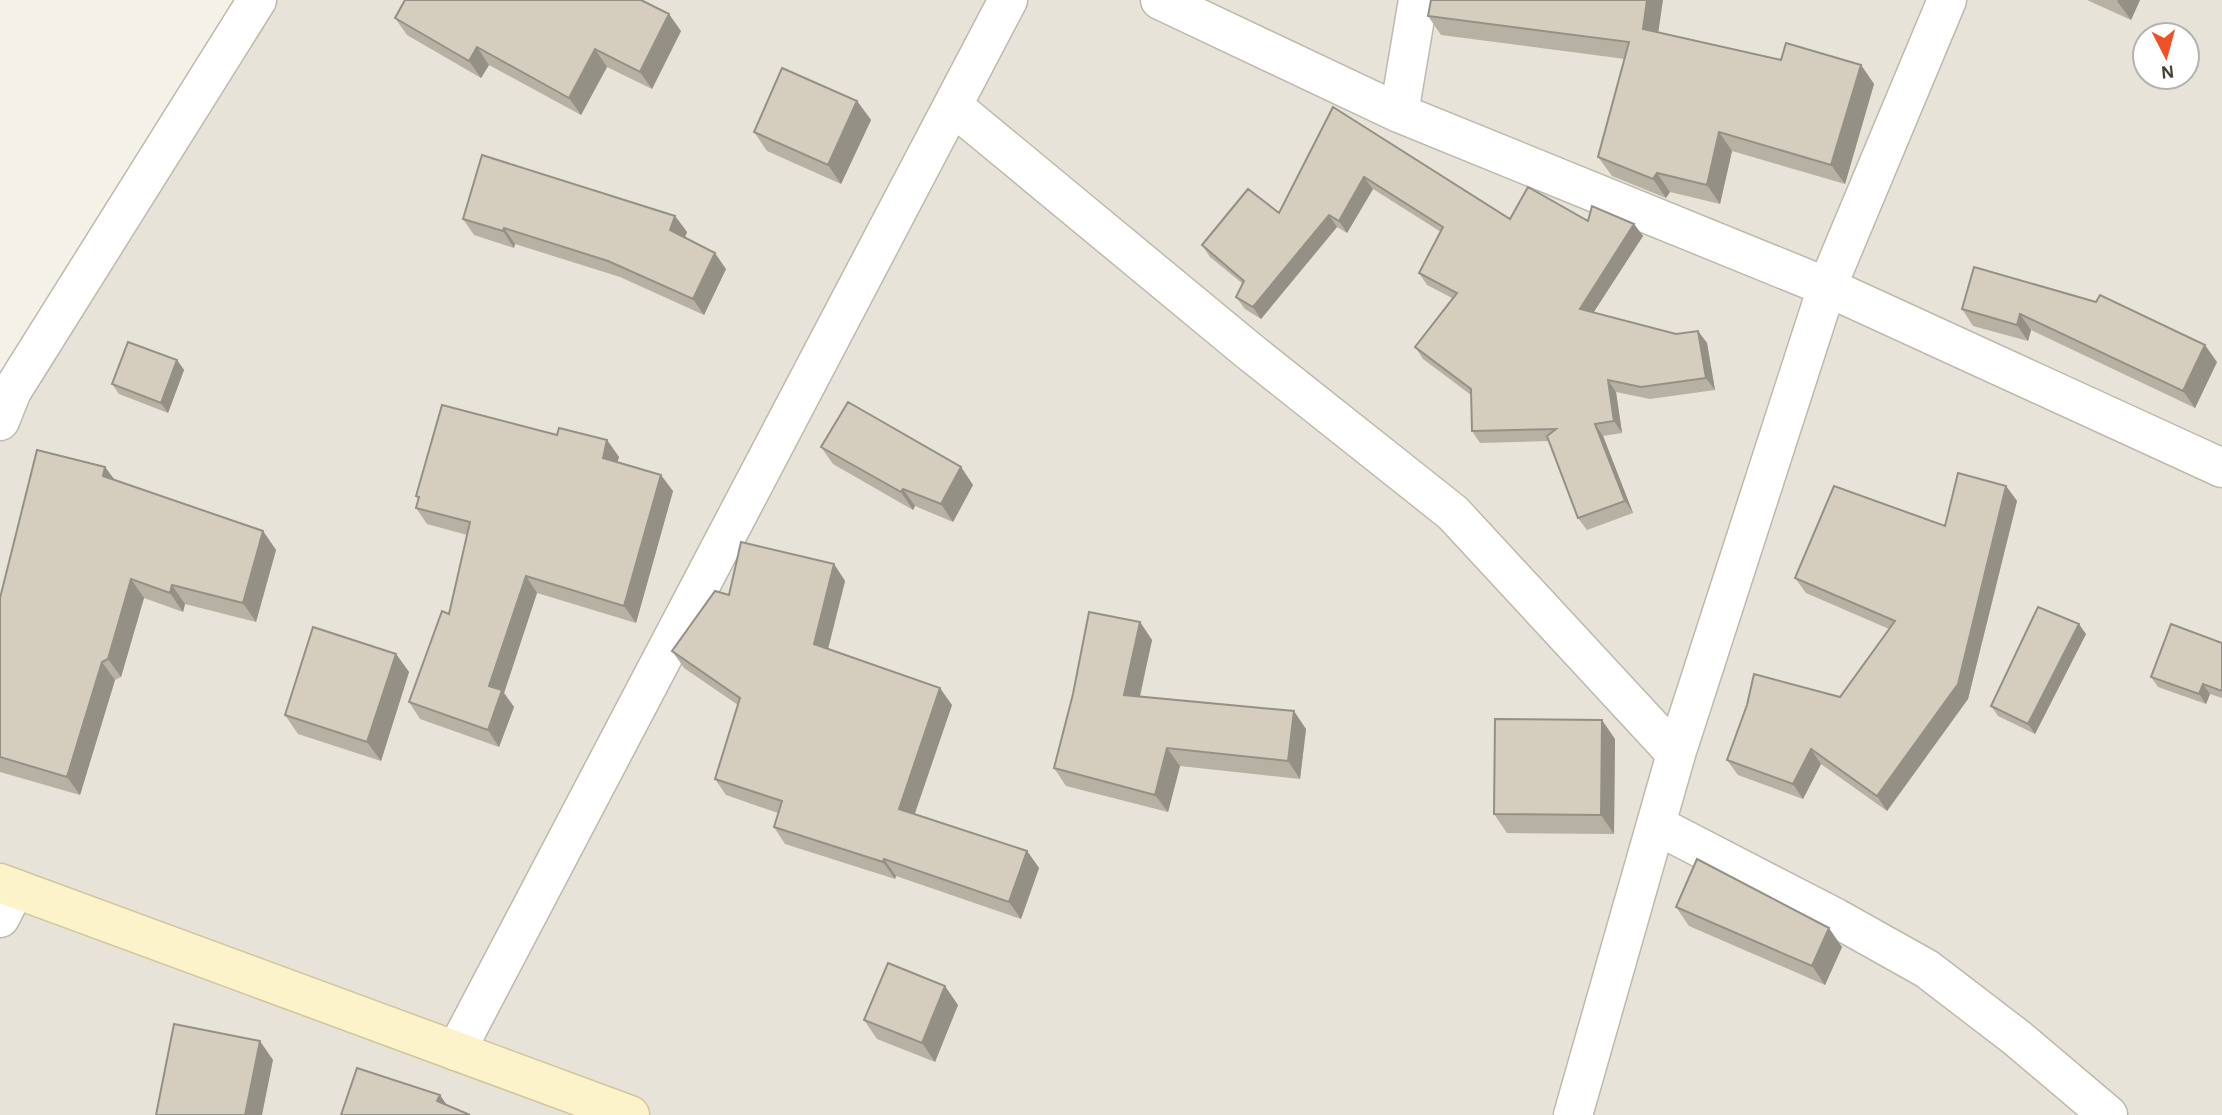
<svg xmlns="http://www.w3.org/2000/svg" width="2222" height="1115" font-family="'Alegreya Sans',sans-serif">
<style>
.residential{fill:#e7e3d8;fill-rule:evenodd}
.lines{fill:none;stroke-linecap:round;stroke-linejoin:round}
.minor-casing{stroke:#bfb9ac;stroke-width:41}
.secondary-casing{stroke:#d1c69b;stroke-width:41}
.minor{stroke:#fff;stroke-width:38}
.secondary{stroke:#fcf3cb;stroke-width:38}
.wall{fill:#b7b1a4}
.shaded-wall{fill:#959086}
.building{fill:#d5cebf;stroke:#959086;stroke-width:2}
</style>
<rect width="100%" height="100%" fill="#f4f1e9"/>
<path class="residential" d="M269,0H2222V1115H0V440L18,389ZM2145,35H2187V77H2145Z"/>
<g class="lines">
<g class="minor-casing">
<path id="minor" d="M1160,0L1399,113L1827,287L2222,468
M954,107L1249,351L1453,513L1676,754
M1399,113L1418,0
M0,421L12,391L257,0
M1656,825L1836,918L1927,969L2017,1038L2108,1115
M0,918L15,889
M456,1051L1008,0
M1573,1115L1676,754L1827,287L1947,0"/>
</g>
<g class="secondary-casing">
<path id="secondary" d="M0,883L630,1115"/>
</g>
<use href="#minor" class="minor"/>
<use href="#secondary" class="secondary"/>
</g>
<path class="wall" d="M2087,0H2140L2131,20Z
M1428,16L1658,32L1781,60L1861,65L1874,84L1845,184L1732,151L1720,204L1670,192L1666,198L1612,176L1598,157L1625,59L1441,35Z
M395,18L681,31L652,89L607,67L581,115L489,65L481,78L407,35Z
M857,101L871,120L841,184L767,151L754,132Z
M1333,107L1510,219L1588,221L1634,224L1643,236L1593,313L1676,334L1698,331L1707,343L1715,390L1650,399L1616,392L1622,433L1603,436L1633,513L1587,530L1578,518L1549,441L1480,443L1472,431L1471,395L1423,359L1415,347L1452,298L1427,285L1419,273L1441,232L1373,189L1347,233L1337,227L1261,319L1245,309L1236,297L1243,284L1210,257L1202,245L1279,213Z
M675,216L687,232L685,238L726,269L704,315L620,277L515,244L514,248L474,235L463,219Z
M1974,267L2217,362L2195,408L2031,330L2028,341L1973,326L1962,309Z
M177,360L184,370L168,413L119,394L112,384Z
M557,435L607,440L619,457L617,462L673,491L636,623L537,593L504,693L514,707L499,747L420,719L409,702L449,614L467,535L427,524L416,508L418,499L416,496Z
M821,447L961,467L973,485L953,522L915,506L913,510L833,464Z
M105,467L115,480L263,531L276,550L256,622L185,604L183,612L144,598L121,677L115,680L80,795L0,772V598Z
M2006,486L2017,501L1968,699L1887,811L1821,764L1803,799L1738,775L1727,760L1840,697L1889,629L1806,593L1795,578L1945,526Z
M834,564L845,581L828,649L952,705L914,814L1027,851L1039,868L1021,919L896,876L895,879L785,844L774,827L778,813L726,795L715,779L738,705L684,668L672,651L729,595Z
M1140,622L1152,640L1140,697L1306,729L1300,779L1180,766L1168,812L1066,786L1054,768Z
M2086,634L2035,734L1998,716L1991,706Z
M2222,643V698L2210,694L2206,704L2158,687L2151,677Z
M396,654L409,672L381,761L298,734L285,715Z
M1615,739L1614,834L1507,833L1494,814Z
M1676,907L1842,947L1825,985L1689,926Z
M958,1005L935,1062L877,1039L864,1020Z"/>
<path class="shaded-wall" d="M1647,0H1663L1656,48L1643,29Z
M2118,0H2140L2131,20L2117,1Z
M669,14L681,31L652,89L640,72Z
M477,47L489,65L481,78L469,61Z
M595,49L607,67L581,115L569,98Z
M1861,65L1874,84L1845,184L1831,165Z
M857,101L871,120L841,184L828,165Z
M1719,132L1732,151L1720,204L1707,185Z
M1657,173L1670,192L1666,198L1653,179Z
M1364,177L1373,189L1347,233L1339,221Z
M1329,215L1337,227L1261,319L1253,307Z
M675,216L687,232L681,246L670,230Z
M1634,224L1643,236L1588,321L1580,309Z
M504,228L515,244L514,248L503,231Z
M715,253L726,269L704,315L693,299Z
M2020,314L2031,330L2028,341L2017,325Z
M1698,331L1707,343L1715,390L1706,378Z
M2205,345L2217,362L2195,408L2183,391Z
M177,360L184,370L168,413L161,403Z
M1608,380L1616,392L1622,433L1614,421Z
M1595,424L1603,436L1633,513L1625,501Z
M607,440L619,457L614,474L603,458Z
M105,467L118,485L103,476Z
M961,467L973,485L953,522L941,504Z
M661,475L673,491L636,623L624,606Z
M2006,486L2017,501L1968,699L1887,811L1877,796Z
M903,489L915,506L913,510L901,492Z
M263,531L276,550L256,622L243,603Z
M834,564L845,581L825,661L814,644Z
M526,576L537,593L504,693L514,707L499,747L488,730L489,686Z
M131,579L144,598L121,677L108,659Z
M172,585L185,604L183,612L170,593Z
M1140,622L1152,640L1136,713L1124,695Z
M2079,624L2086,634L2035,734L2028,724Z
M396,654L409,672L381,761L367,742Z
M102,662L115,680L80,795L67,777Z
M2203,684L2210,694L2206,704L2199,694Z
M940,688L952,705L911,825L899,809Z
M1294,711L1306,729L1300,779L1288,761Z
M1602,720L1615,739L1614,834L1601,815Z
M1167,748L1180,766L1168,812L1155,795Z
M1811,749L1821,764L1803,799L1793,784Z
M1027,851L1039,868L1021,919L1009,902Z
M884,859L896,876L895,879L883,862Z
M1829,928L1842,947L1825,985L1812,966Z
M945,986L958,1005L935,1062L922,1043Z
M260,1041L273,1060L262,1115H245Z
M440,1095L453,1114L437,1101Z"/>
<path class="building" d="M405,0H641L669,14L640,72L595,49L569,98L477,47L469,61L395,18Z
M1431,0H1647L1643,29L1781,60L1786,43L1861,65L1831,165L1719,132L1707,185L1657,173L1653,179L1598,157L1629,42L1428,16Z
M782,68L857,101L828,165L754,132Z
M1333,107L1510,219L1528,187L1588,221L1592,206L1634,224L1580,309L1676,334L1698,331L1706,378L1641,387L1608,380L1614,421L1595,424L1625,501L1578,518L1547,436L1556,429L1472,431L1471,389L1415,347L1457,293L1419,273L1443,227L1364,177L1339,221L1329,215L1253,307L1236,297L1244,281L1202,245L1248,189L1279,213Z
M482,155L675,216L670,230L715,253L693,299L608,261L504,228L503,231L463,219Z
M1974,267L2096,302L2100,295L2205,345L2183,391L2020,314L2017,325L1962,309Z
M128,342L177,360L161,403L112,384Z
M848,402L961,467L941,504L903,489L901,492L821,447Z
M442,405L557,435L559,428L607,440L603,458L661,475L624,606L526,576L489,686L502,690L488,730L409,702L442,611L449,614L470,522L416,508L419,497L416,496Z
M37,450L105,467L103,476L263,531L243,603L172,585L170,593L131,579L108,659L102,662L67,777L0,757V598Z
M1958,473L2006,486L1958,684L1877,796L1811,749L1793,784L1727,760L1747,705L1754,674L1840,697L1895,621L1795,578L1834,486L1945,526Z
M741,542L834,564L814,644L940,688L899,809L1027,851L1009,902L884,859L883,862L774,827L782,801L715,779L740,698L672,651L715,591L729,595Z
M2038,607L2079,624L2028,724L1991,706Z
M1089,612L1140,622L1124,695L1294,711L1288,761L1167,748L1155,795L1054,768L1073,694Z
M2171,624L2222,643V691L2203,684L2199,694L2151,677Z
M313,627L396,654L367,742L285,715Z
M1495,719L1602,720L1601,815L1494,814Z
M1697,859L1829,928L1812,966L1676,907Z
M888,963L945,986L922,1043L864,1020Z
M174,1024L260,1041L245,1115H156Z
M357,1068L440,1095L437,1101L470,1115H341Z"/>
<g transform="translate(2166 56) rotate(174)"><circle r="33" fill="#ffffff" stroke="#b5b3af" stroke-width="2"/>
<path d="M0-5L12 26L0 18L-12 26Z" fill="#ef5025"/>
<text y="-10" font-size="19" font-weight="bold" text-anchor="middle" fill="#474238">N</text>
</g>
</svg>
